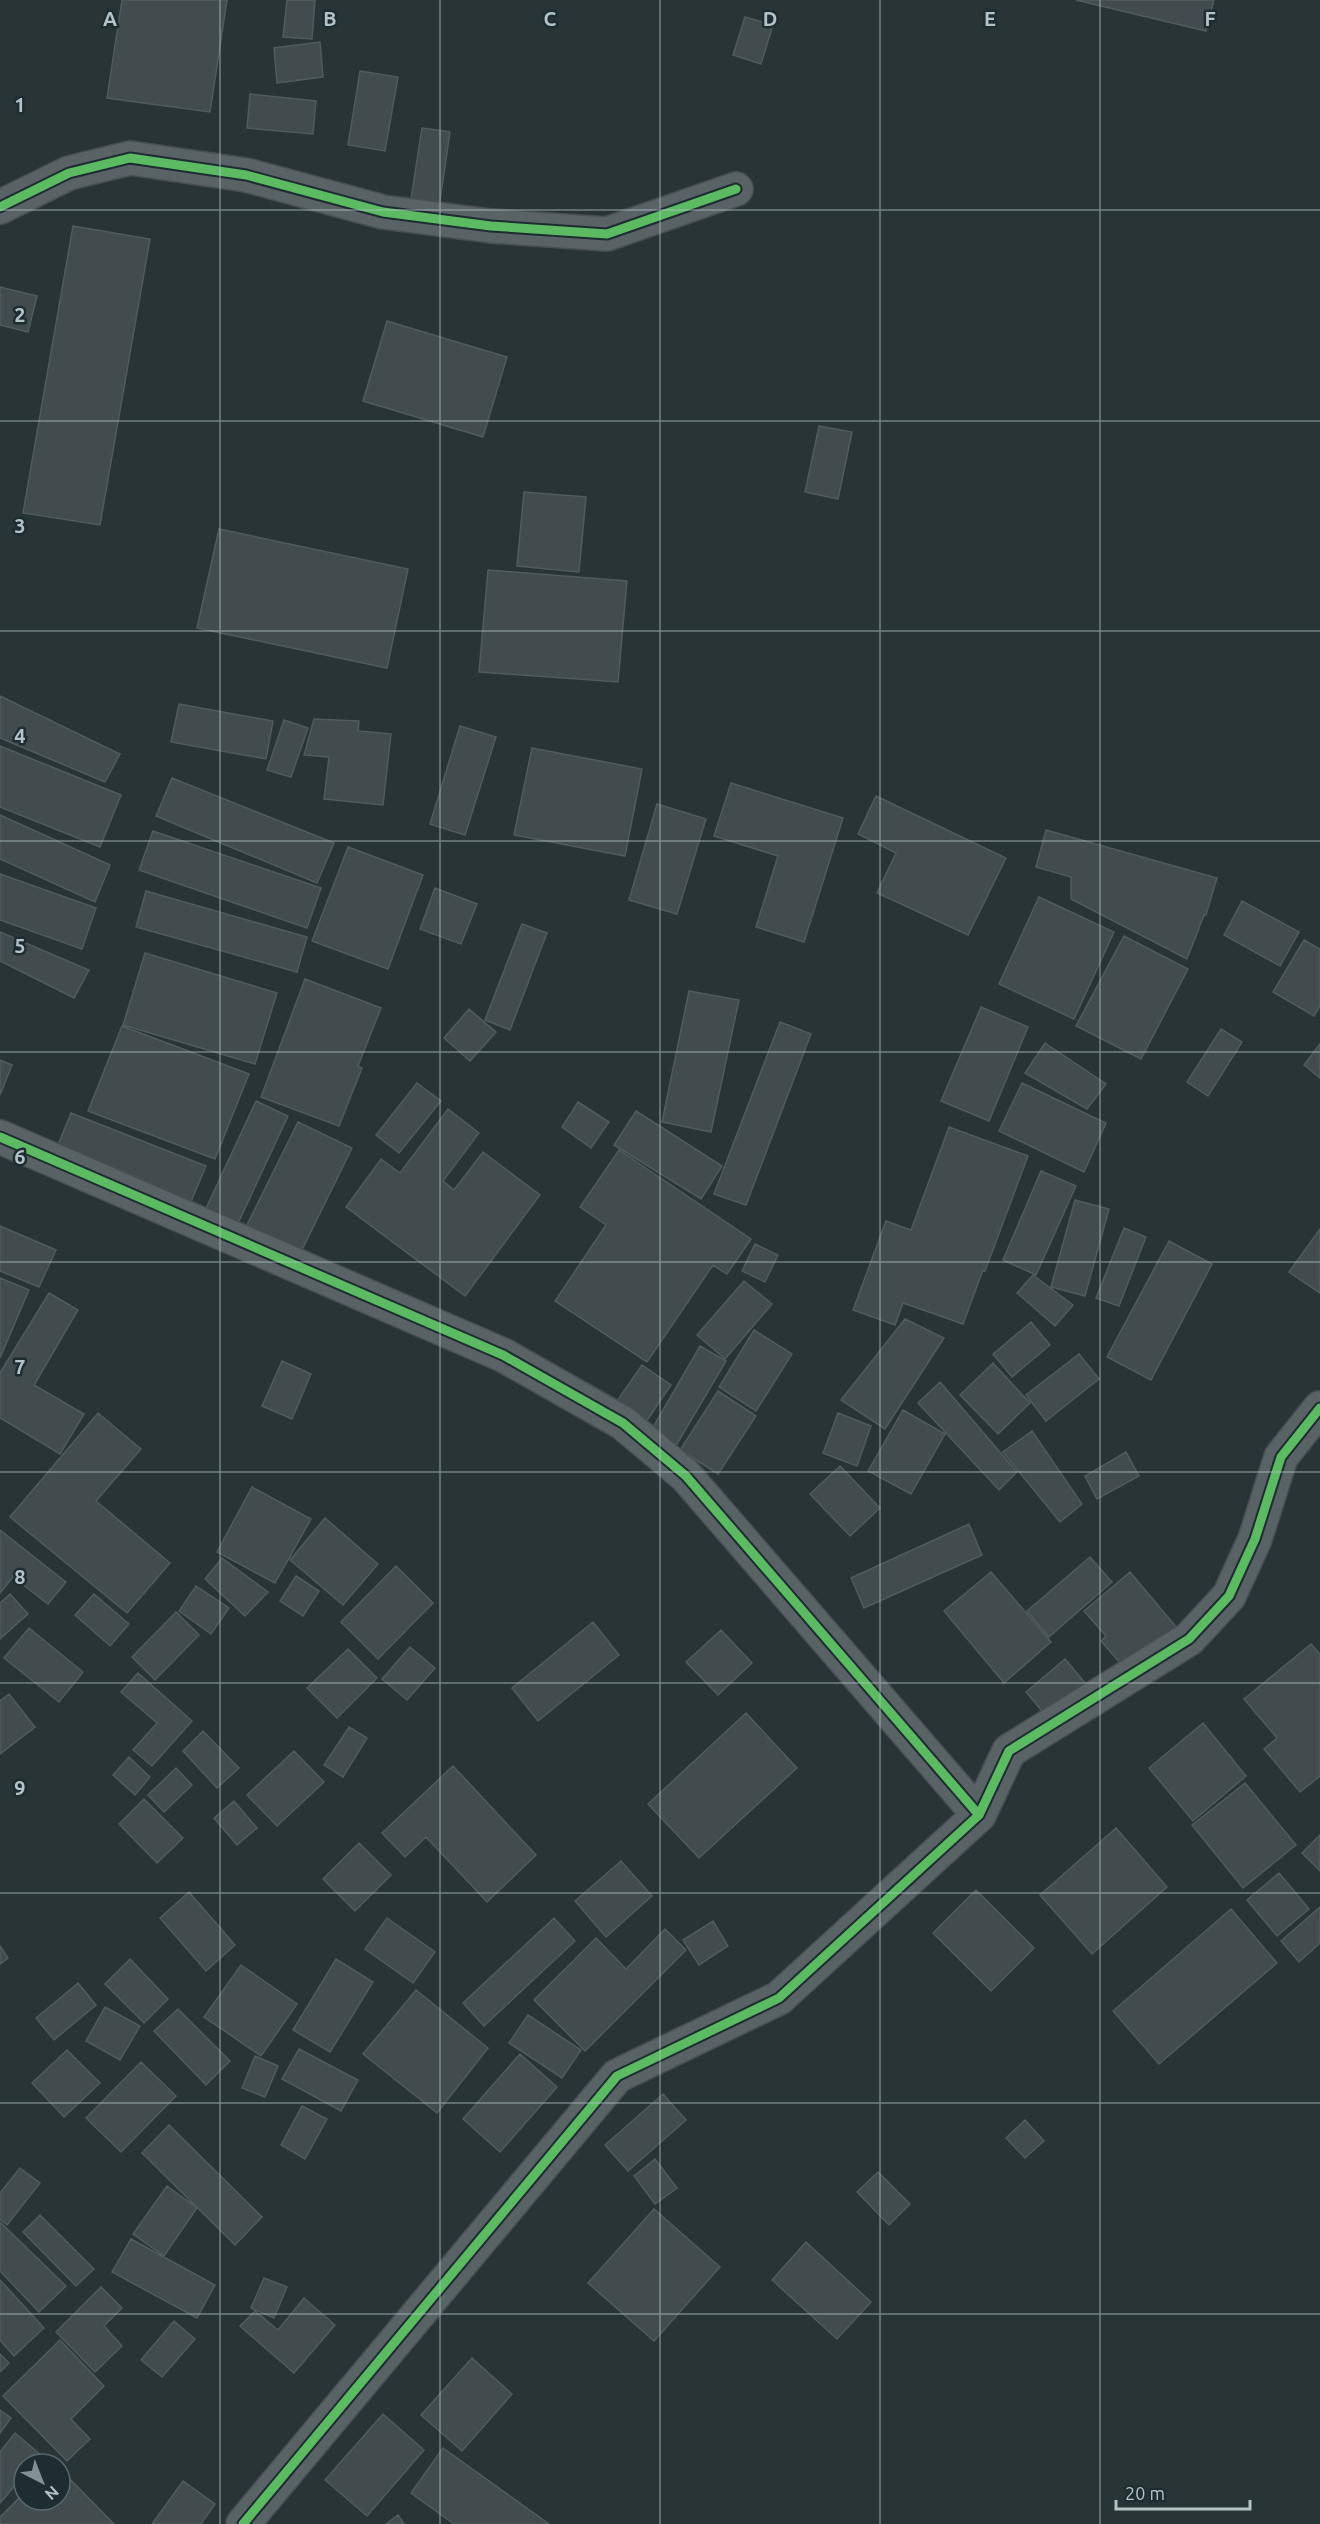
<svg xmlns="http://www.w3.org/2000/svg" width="1320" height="2524" font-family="Ubuntu,sans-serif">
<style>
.building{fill:#424c4e;stroke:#515b5e;stroke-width:1.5}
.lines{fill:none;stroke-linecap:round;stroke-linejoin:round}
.minor-casing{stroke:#484f51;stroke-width:36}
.minor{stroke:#596265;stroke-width:33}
.cycleway-casing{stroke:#1d2d31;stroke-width:13}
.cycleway{stroke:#5cba63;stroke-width:9}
.grid{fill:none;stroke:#b3c3c7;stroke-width:1.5;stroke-opacity:0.55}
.grid-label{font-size:20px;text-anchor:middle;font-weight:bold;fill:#b3c3c7;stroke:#1d2d31;stroke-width:5;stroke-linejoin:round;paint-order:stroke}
</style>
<rect width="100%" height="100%" fill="#293436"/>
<path class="building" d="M122,0H227L210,112L107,98Z
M287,0H315L312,39L283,37Z
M1076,0H1214L1206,31Z
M745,17L773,25L761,64L733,55Z
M320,42L323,77L277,83L274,48Z
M360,71L398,77L385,151L348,145Z
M250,94L316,101L313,134L247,128Z
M422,128L450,132L438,215L409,211Z
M73,226L150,239L100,525L23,513Z
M0,287L37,296L28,332L0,325Z
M387,321L507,357L483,437L363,401Z
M819,426L852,432L838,499L805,492Z
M524,492L586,497L579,572L517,566Z
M219,529L408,569L387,668L197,628Z
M488,570L627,581L618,682L479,672Z
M0,696L120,754L105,782L0,738Z
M179,704L273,721L266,759L171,742Z
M314,719L359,721L358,731L391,734L383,805L324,799L329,757L304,755Z
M284,720L308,728L291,777L267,770Z
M460,726L496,737L465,835L430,824Z
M0,746L121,795L100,847L0,807Z
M532,748L642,769L625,856L514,835Z
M172,778L334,843L317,883L156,816Z
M731,783L843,818L804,942L756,927L778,856L714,836Z
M876,796L1006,858L968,935L877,893L896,853L858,834Z
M657,804L706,819L677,914L629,900Z
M0,815L110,865L95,902L0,859Z
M1046,830L1217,878L1206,915H1204L1187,959L1071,899V877L1036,867Z
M153,831L321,888L307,928L139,870Z
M348,847L423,875L388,969L312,941Z
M0,874L96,908L82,949L0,920Z
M435,888L477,904L461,944L420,929Z
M146,891L307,937L297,972L136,927Z
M1039,897L1114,932L1074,1019L999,984Z
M1242,901L1299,932L1280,966L1224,935Z
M522,924L547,933L510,1030L485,1020Z
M0,932L89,970L74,998L0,961Z
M1124,936L1188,969L1141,1059L1076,1026Z
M1304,940L1320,949V1006L1314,1016L1273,992Z
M145,953L277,993L255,1064L123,1025Z
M305,979L381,1008L358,1066L362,1068L339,1126L261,1097Z
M689,991L739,1000L711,1132L662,1122Z
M981,1007L1028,1027L989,1121L941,1101Z
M469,1009L496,1032L470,1061L444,1038Z
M780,1022L811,1034L746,1205L714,1194Z
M122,1026L249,1074L215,1159L88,1111Z
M1221,1029L1242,1042L1208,1096L1187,1082Z
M1045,1043L1106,1084L1087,1109L1025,1073Z
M1320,1044V1078L1304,1065Z
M0,1060L12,1065L0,1095Z
M417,1083L441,1101L399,1153L376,1135Z
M1022,1083L1106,1123L1084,1172L999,1131Z
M256,1101L288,1116L233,1234L201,1219Z
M578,1102L609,1122L591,1148L562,1127Z
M448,1109L479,1133L443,1181L454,1190L483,1152L540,1195L465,1296L346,1207L381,1159L400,1173Z
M636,1111L722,1166L701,1199L614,1145Z
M71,1113L206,1166L187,1211L53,1157Z
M298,1122L352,1148L295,1264L241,1237Z
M949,1127L1028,1156L985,1271L983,1270L963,1324L903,1303L895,1325L853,1310L886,1221L911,1230Z
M619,1150L751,1239L727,1274L713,1265L647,1362L555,1301L606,1225L580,1207Z
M1041,1171L1076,1186L1036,1275L1003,1260Z
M1075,1200L1109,1209L1085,1296L1051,1287Z
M0,1226L56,1250L39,1287L0,1271Z
M1124,1228L1146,1237L1119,1306L1096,1298Z
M1320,1229V1293L1289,1272Z
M1169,1241L1212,1264L1151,1380L1107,1357Z
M755,1244L778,1255L765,1282L742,1271Z
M1033,1275L1073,1305L1055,1326L1017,1293Z
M0,1278L29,1290L0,1358Z
M744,1281L772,1304L725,1359L697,1335Z
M49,1293L78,1310L34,1385L84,1414L60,1454L0,1418V1373Z
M905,1319L944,1338L885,1429L841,1400Z
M1031,1322L1050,1345L1012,1377L993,1354Z
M754,1330L792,1354L756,1411L719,1387Z
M700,1346L726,1361L670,1456L645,1441Z
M1079,1354L1099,1379L1046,1421L1026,1395Z
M282,1361L311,1374L292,1419L262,1406Z
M993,1363L1030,1403L998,1434L960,1395Z
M642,1365L671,1385L638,1434L608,1414Z
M940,1382L1017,1472L999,1490L918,1403Z
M718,1391L756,1416L718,1474L680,1450Z
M903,1410L945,1434L911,1494L868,1471Z
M98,1413L141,1449L96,1501L170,1563L127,1613L10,1517Z
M838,1413L871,1426L857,1466L823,1453Z
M1032,1431L1082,1504L1060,1522L1003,1452Z
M1126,1452L1139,1476L1097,1499L1085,1476Z
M840,1466L880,1508L850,1536L810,1494Z
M252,1487L311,1519L275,1583L217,1552Z
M325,1518L378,1564L343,1605L290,1560Z
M969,1524L982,1555L864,1608L851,1578Z
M0,1530L66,1582L48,1604L13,1577L0,1593Z
M1090,1557L1112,1582L1049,1637L1027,1611Z
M222,1558L268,1592L245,1616L205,1579Z
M396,1566L433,1603L378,1659L341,1622Z
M991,1572L1051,1642L1004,1683L944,1611Z
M1130,1572L1177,1628L1127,1671L1101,1641L1106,1636L1084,1611Z
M296,1576L319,1591L303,1616L280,1601Z
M196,1586L229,1608L211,1634L179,1611Z
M10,1594L28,1614L0,1639V1603Z
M94,1594L129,1624L110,1646L75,1615Z
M176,1612L199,1635L155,1680L132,1657Z
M593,1622L619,1655L538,1721L512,1688Z
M29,1628L83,1672L59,1702L4,1658Z
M721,1630L752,1663L718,1695L686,1662Z
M1311,1644L1320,1654V1776L1300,1792L1264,1749L1277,1738L1244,1699Z
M410,1647L435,1668L407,1700L382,1679Z
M348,1649L377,1678L337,1718L307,1688Z
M1065,1659L1086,1684L1047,1717L1026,1692Z
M138,1673L192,1721L152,1766L133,1750L157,1723L121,1692Z
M9,1694L35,1727L0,1754V1701Z
M746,1713L797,1768L699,1858L648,1804Z
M1203,1723L1246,1776L1193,1821L1149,1768Z
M349,1727L367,1738L343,1777L324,1765Z
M203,1731L239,1768L217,1788L183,1751Z
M294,1751L324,1782L277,1826L247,1795Z
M129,1757L150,1777L135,1795L113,1775Z
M453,1766L536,1855L487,1902L426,1837L405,1857L382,1833Z
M176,1768L192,1785L164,1812L148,1795Z
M1245,1783L1296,1845L1243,1888L1192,1825Z
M144,1799L183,1838L157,1863L119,1824Z
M234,1801L257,1828L237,1845L214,1818Z
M1116,1828L1167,1887L1092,1954L1040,1895Z
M1320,1835V1871L1302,1853Z
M359,1843L391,1875L355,1911L323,1879Z
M621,1861L652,1896L606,1937L575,1901Z
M1279,1873L1309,1909L1277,1936L1247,1900Z
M976,1890L1034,1948L991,1991L933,1933Z
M189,1892L235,1945L206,1971L160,1918Z
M1320,1907V1943L1299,1962L1281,1941Z
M1231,1909L1277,1963L1159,2064L1113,2011Z
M387,1918L435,1952L413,1983L365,1949Z
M554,1918L575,1941L484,2026L463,2003Z
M713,1921L728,1946L699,1965L683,1940Z
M665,1929L686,1950L585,2051L534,2000L596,1938L626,1969Z
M0,1946L8,1958L0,1964Z
M130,1959L168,1999L144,2023L105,1984Z
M336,1959L373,1982L330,2052L293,2030Z
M241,1965L297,2004L261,2056L204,2017Z
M78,1983L96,2005L54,2040L36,2018Z
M416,1990L488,2048L437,2113L363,2054Z
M105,2007L140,2026L120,2060L86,2041Z
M178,2009L230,2061L206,2085L154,2031Z
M528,2015L581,2050L562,2078L509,2043Z
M299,2049L358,2080L341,2111L282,2079Z
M67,2050L100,2083L64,2117L32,2083Z
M520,2054L557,2087L500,2152L463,2119Z
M255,2056L278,2066L265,2097L242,2088Z
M141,2062L176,2096L121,2152L86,2118Z
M663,2094L686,2120L628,2171L605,2145Z
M302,2106L327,2119L305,2159L281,2145Z
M1025,2120L1044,2141L1025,2158L1006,2138Z
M169,2125L262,2217L235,2245L142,2153Z
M655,2159L677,2188L655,2204L634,2176Z
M20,2168L40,2183L7,2225L0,2219V2193Z
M878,2172L910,2204L889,2225L857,2192Z
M167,2186L197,2208L164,2256L133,2234Z
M654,2209L720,2267L654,2341L588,2283Z
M40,2215L94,2269L76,2286L23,2232Z
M0,2222L66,2286L39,2312L0,2271Z
M131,2239L215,2285L197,2318L112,2272Z
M806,2242L871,2302L837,2339L772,2280Z
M264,2278L287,2287L274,2318L251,2308Z
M0,2280L44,2328L14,2356L0,2340Z
M101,2287L122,2308L104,2326L122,2346L95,2372L56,2332Z
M304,2298L335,2325L294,2373L240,2326L255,2311L278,2330Z
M174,2321L195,2339L162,2377L141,2360Z
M60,2340L104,2386L71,2419L90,2439L67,2461L3,2396Z
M0,2354L9,2363L0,2372Z
M472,2358L512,2394L462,2451L421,2415Z
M0,2410L11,2418L0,2433Z
M383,2414L424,2450L367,2516L325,2480Z
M15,2433L41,2455L33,2464H24V2475L0,2503V2452Z
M443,2448L549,2524H454L411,2493Z
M60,2469L114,2524H0V2517L24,2493V2500H60Z
M183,2481L215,2504L201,2524H152Z
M398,2515L404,2524H386Z"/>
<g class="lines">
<g class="minor-casing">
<path id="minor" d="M0,207L69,173L130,158L246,175L383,212L491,226L607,234L736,189
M0,1137L503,1355L623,1423L686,1476L979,1815
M243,2524L617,2076L779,1998L979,1815L1009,1751L1189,1639L1229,1596L1255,1539L1281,1457L1320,1408"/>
</g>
<use href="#minor" class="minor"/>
<g class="cycleway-casing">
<path id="cycleway" d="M0,207L69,173L130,158L246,175L383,212L491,226L607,234L736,189
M0,1137L503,1355L623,1423L686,1476L979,1815
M243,2524L617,2076L779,1998L979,1815L1009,1751L1189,1639L1229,1596L1255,1539L1281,1457L1320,1408"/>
</g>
<use href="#cycleway" class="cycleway"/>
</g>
<path class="grid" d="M220,0V2524M440,0V2524M660,0V2524M880,0V2524M1100,0V2524M0,210H1320M0,421H1320M0,631H1320M0,841H1320M0,1052H1320M0,1262H1320M0,1472H1320M0,1683H1320M0,1893H1320M0,2103H1320M0,2314H1320"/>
<g class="grid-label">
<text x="110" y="26">A</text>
<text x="330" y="26">B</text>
<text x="550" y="26">C</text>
<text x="770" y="26">D</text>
<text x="990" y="26">E</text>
<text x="1210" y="26">F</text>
<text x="20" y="112">1</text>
<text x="20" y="322">2</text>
<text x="20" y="533">3</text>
<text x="20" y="743">4</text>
<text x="20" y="953">5</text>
<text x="20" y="1164">6</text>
<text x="20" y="1374">7</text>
<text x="20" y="1584">8</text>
<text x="20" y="1795">9</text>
</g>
<g transform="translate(42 2482) rotate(138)"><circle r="28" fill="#1d2d31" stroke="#59696d" stroke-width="1.5"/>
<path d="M0-4.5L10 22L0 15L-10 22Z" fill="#839194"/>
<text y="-9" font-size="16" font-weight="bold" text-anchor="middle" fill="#b3c3c7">N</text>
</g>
<path d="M1116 2500v9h134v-9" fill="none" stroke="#b3c3c7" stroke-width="3"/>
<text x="1125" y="2500" font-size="18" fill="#b3c3c7" stroke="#1d2d31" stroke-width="4.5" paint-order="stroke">20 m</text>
</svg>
